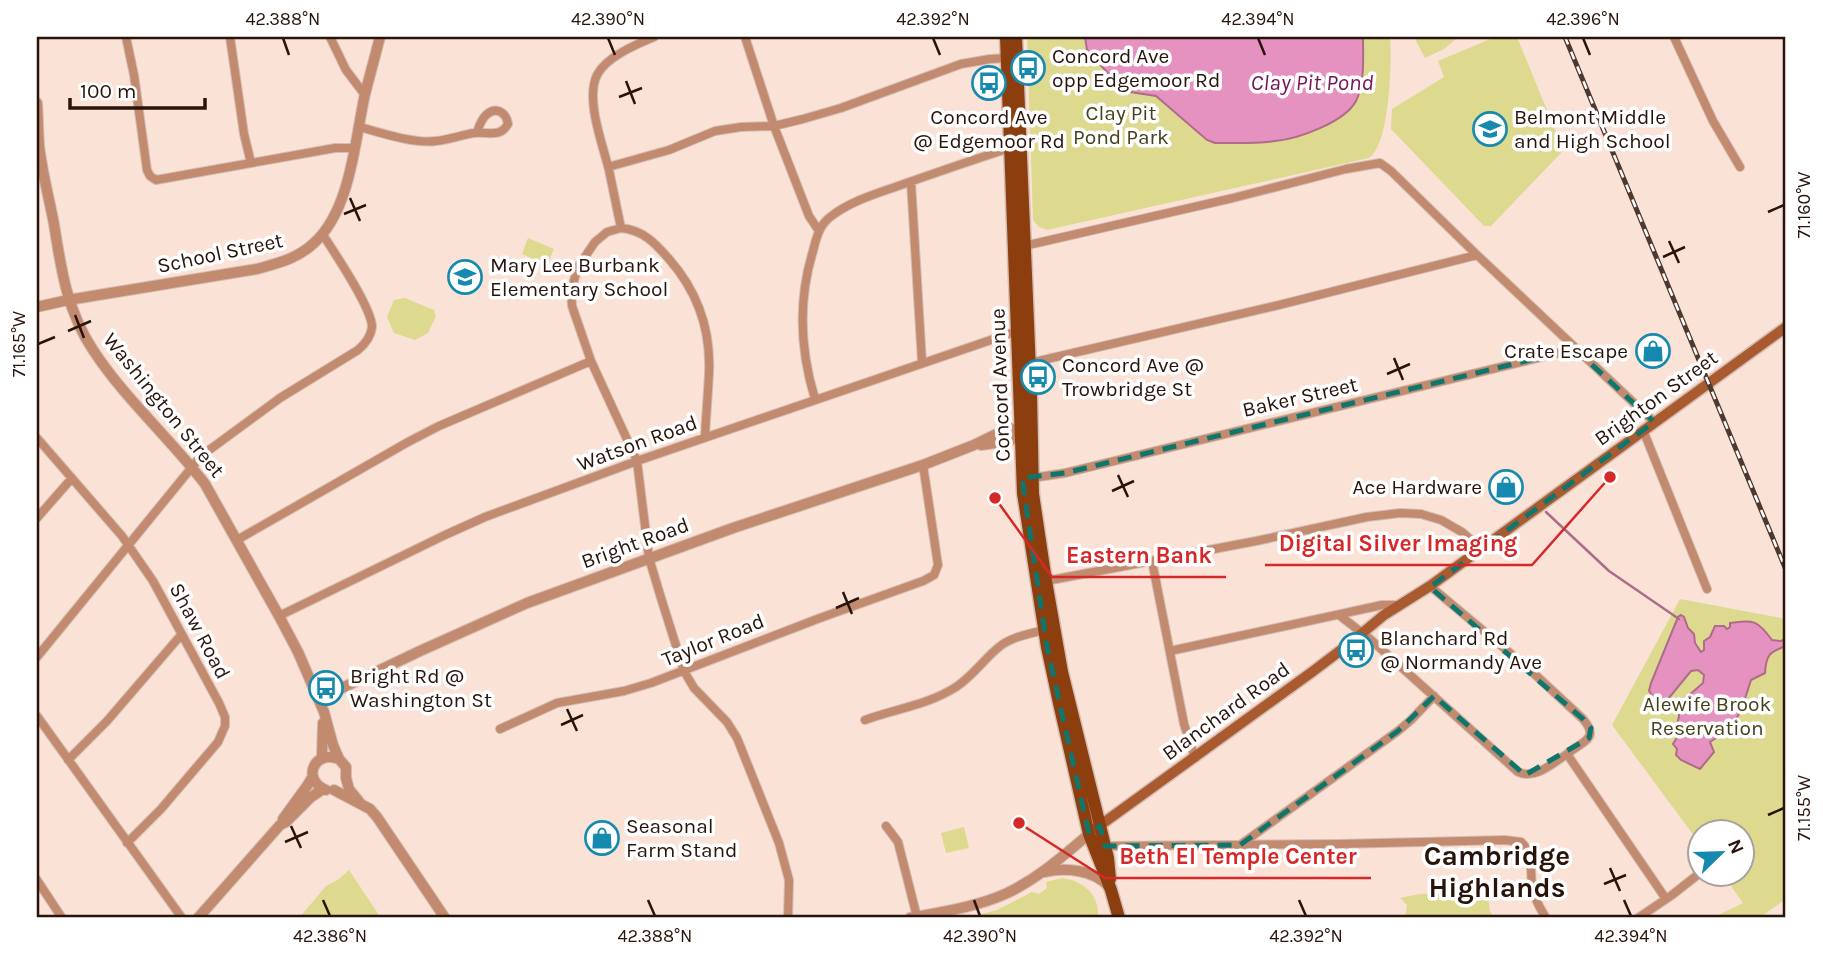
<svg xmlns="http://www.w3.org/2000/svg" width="1823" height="955" font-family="Karla,sans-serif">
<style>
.green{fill:#ddda90}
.water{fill:#e692c0;stroke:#ad6c89;stroke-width:2}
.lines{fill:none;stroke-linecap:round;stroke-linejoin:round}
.stream{stroke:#ad6c89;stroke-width:2.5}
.minor-casing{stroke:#d4bdb2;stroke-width:10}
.tertiary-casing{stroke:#d4bdb2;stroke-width:12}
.secondary-casing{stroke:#d4bdb2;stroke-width:13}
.primary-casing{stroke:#d4bdb2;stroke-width:15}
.minor{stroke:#c28a6f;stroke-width:8}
.tertiary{stroke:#c28a6f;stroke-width:10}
.secondary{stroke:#aa5a2f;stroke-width:10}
.primary{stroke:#8c3e0f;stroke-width:12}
.rail-casing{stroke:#4e392f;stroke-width:5}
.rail{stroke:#fff;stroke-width:2.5;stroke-dasharray:8;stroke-linecap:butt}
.marked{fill:none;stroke:#0f766e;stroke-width:5;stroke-dasharray:14 9;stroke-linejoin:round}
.ticks{fill:none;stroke:#28140a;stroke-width:2.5}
.labels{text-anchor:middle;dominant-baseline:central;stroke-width:7;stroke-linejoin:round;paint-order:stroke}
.poi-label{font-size:21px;fill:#28140a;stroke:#fff;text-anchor:start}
.park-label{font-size:21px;fill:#44421b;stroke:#fff}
.street-label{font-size:21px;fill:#28140a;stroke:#fff}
.water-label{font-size:23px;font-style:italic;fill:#761353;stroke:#fff}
.district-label{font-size:28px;font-weight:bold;fill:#28140a;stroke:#fff}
.leader{fill:none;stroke:#d62828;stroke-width:2.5}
.callout-dot{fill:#d62828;stroke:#fff;stroke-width:2.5}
.callout-label{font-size:23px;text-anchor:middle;font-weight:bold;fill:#d62828;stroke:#fff;stroke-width:7;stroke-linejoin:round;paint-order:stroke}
.neatline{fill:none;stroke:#28140a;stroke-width:2.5}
.ticks-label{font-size:18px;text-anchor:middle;fill:#28140a}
</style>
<rect width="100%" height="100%" fill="#fae2d7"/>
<path class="green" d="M1027,37H1390C1392,61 1390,144 1369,158L1047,230L1039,227L1033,220Z
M1414,37H1458L1444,49L1425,58Z
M1495,37H1517L1562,147L1561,153L1491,226H1484L1391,129L1392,109L1444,77L1438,61Z
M528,238L554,249L547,265L522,254Z
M405,298L434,310L436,316L428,333L415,340L394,333L387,317L394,300Z
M1680,599L1782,618L1786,620V899L1759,918H1712L1743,903L1723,875L1742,874V832H1700V844L1612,725Z
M964,827L969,848L946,853L941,833Z
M349,870L381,918H299L326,886L339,879Z
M1062,878C1084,881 1100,895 1098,918H967L997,910L1032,892L1039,894L1047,888L1046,882Z
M1487,891L1490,911L1494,918H1405L1407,905L1400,898L1420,894Z"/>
<path class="water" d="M1085,37H1363C1363,57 1365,83 1356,101C1345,122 1298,139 1275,141C1255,144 1235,143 1215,143L1207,140L1156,96L1124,91L1087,50Z
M1681,615L1684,617L1688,628L1694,634L1695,643L1701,652L1704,650V641L1710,637L1715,626H1724L1727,629L1730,627V623C1754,619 1758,621 1772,640L1781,641L1786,638V646C1770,652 1766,654 1765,673L1751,680L1742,708L1732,727L1710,742L1714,752L1700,769L1681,760L1676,755L1677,749L1673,744L1679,734L1676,729L1679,716L1678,702L1687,697L1703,683L1704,675L1698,670L1691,671L1664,704L1656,701L1649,691L1651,683L1678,617Z"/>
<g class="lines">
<path class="stream" d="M1546,512L1609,571L1679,619"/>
<g class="minor-casing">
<path id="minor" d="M126,37L134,75L147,170L150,176L156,180L335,148H355
M230,37L244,134L251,163
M330,37L346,70L365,95
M654,37C637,44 606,57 597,75C585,100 603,145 609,170C613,190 617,209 621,228C643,230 655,243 669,259C697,291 711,330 709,373C708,394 706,416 705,437
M745,37L774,126L809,216L819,231
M1674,37L1713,121L1740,167
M360,127C381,133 415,144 436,141C449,140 461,135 474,133C487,131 499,139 508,124C506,112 496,106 486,115C481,120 479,126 477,132
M608,167L669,150L715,131L741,127L774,126L803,119L841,108L961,64L990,59L1007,58
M911,182L922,362
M621,228L607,232L595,242L578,267L571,291L572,306L591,361L637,461L649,558L661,598L684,671L694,688L727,722L737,738L779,843L789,880L788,918
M1024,246L1233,198L1346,169L1380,163L1391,171L1477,255L1654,422
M1030,363L1279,305L1477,255
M815,399C800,350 798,300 813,251C816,239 819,226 829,218C848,202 875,194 898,186C935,173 972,160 1010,148
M1643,430L1707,589
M37,438L122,536L153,581L219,703L225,717V726L218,742L161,809L127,843
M1032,478L1065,473L1575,349
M37,518L72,478
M237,540L408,442L439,426L591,361
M1152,561L1184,724L1195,758
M1046,581L1256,541L1367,517L1400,513L1421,514L1441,520L1462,532L1481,549
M1430,586L1529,669L1583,719C1600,739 1583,741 1567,754L1666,899
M1339,615L1370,639L1518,772C1535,780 1553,763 1567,754
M279,616L445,535L485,517L637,461L1017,331
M1170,651L1382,605H1400
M37,657L201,456L280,398L358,350C365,344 371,337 372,327C372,308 334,252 323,235
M37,716L182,918
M865,720C895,709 928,705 956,687C973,676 984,659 999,647C1011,637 1029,634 1044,630
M500,729L557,703L624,691L651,683L820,618L923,581L934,575L938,565L923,465
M68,760L107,721L181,635
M886,826L898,842L917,917
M1240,845L1398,731L1411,720L1434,696
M1105,846L1339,844L1505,840L1521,842C1534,854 1530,870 1532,886C1534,898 1540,908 1546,918
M37,880L62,918
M1638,918L1672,895L1700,873"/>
</g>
<g class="tertiary-casing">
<path id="tertiary" d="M37,103C38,117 38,131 39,145C42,172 49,198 54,224C61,269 67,311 93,350C125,399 170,438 205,484L279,616L298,652L324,712L333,745L339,759L346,767V778L349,789L361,804
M37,307L68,300L257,269C278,263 297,259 314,243C351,210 355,139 365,94C370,75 375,56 380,37
M981,445L1010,441L1021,432
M319,699L420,651L527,603L733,528L923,465L974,445L1009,428L1021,432
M322,757L323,723
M326,790C301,780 314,749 339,759
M334,790L370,809L377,817L445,918
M283,819L307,786L313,776
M1045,872C1065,867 1096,870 1109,887
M198,918L280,825L286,822L311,797L323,789
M910,918C941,912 976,907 1005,894C1036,880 1063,856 1089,834"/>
</g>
<g class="secondary-casing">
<path id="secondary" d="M1095,829L1312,672L1349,644L1384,615L1430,586L1786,327"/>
</g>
<g class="primary-casing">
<path id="primary" d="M1006,37L1023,493L1047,647L1059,703L1089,834L1111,890L1119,918
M1016,37L1031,394L1033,494L1046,581L1062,672L1108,858L1110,879"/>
</g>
<use href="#minor" class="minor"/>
<use href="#tertiary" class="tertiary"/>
<use href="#secondary" class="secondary"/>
<use href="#primary" class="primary"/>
<g class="rail-casing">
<path id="rail" d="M1565,37L1786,570"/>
</g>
<use href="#rail" class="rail"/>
</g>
<path class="marked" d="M1575,349L1654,422L1430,587L1583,719L1591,728L1589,738L1525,775L1434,696L1398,731L1240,845L1105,846L1100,826L1089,834L1047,647L1022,478L1065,473Z"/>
<path class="ticks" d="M283,38L289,55M608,38L615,55M933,38L940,55M1258,38L1265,55M1583,38L1590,55M626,81L635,104M619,97L642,88M350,198L360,221M1768,212L1784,205M344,214L366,205M1669,241L1679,263M1663,257L1685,247M75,315L84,338M68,331L91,321M38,344L55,337M1394,358L1403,380M1387,374L1410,364M1118,475L1128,497M1112,491L1134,481M843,592L852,614M836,608L859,598M567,709L577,731M561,725L583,715M1768,815L1784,808M291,826L301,848M285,842L308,832M1610,868L1620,891M1604,884L1626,875M323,900L330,916M648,900L655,916M974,900L980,916M1299,900L1306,916M1624,900L1631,916"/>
<defs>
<g id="bus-ring" transform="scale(1.75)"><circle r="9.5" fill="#fff" stroke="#1689ae" stroke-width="1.5"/><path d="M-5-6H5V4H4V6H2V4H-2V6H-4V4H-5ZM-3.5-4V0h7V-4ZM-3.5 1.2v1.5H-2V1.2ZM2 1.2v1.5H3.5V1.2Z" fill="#1689ae"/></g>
<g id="school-ring" transform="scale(1.75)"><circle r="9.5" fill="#fff" stroke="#1689ae" stroke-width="1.5"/><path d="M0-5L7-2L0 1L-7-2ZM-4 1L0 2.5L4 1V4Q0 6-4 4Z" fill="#1689ae"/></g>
<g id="shop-ring" transform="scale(1.75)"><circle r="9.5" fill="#fff" stroke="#1689ae" stroke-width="1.5"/><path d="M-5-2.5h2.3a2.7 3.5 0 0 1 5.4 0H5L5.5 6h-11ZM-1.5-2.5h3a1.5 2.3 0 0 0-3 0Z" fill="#1689ae"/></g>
</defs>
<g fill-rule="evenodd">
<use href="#bus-ring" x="1028" y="68"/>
<use href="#bus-ring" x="989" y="83"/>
<use href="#school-ring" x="1490" y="129"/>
<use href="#school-ring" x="465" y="277"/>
<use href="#shop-ring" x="1653" y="351"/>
<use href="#bus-ring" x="1038" y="377"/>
<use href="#shop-ring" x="1506" y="487"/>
<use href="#bus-ring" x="1356" y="650"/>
<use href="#bus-ring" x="326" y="688"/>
<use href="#shop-ring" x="602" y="838"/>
</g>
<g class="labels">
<g class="poi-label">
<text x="1052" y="56">Concord Ave<tspan x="1052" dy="24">opp Edgemoor Rd</tspan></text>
<text x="989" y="117" text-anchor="middle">Concord Ave<tspan x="989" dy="24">@ Edgemoor Rd</tspan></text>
<text x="1514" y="117">Belmont Middle<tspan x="1514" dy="24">and High School</tspan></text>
<text x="490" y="265">Mary Lee Burbank<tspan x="490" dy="24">Elementary School</tspan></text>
<text x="1628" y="351" text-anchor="end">Crate Escape</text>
<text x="1062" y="365">Concord Ave @<tspan x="1062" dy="24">Trowbridge St</tspan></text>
<text x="1482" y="487" text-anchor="end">Ace Hardware</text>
<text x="1380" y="638">Blanchard Rd<tspan x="1380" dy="24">@ Normandy Ave</tspan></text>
<text x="350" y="676">Bright Rd @<tspan x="350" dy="24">Washington St</tspan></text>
<text x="626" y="826">Seasonal<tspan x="626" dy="24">Farm Stand</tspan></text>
</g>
<g class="park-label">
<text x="1121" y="113">Clay Pit<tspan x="1121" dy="24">Pond Park</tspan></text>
<text x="1707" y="704">Alewife Brook<tspan x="1707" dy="24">Reservation</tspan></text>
</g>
<g class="street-label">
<text transform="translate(220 253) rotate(-12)">School Street</text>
<text transform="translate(1000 385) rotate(-92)">Concord Avenue</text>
<text transform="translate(1300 397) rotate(-13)">Baker Street</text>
<text transform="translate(1656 398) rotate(-36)">Brighton Street</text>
<text transform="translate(164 405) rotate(51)">Washington Street</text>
<text transform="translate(637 443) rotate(-20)">Watson Road</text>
<text transform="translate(635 543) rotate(-20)">Bright Road</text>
<text transform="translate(200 631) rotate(62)">Shaw Road</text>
<text transform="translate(713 640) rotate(-22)">Taylor Road</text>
<text transform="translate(1226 711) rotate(-36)">Blanchard Road</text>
</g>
<g class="water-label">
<text x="1312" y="82">Clay Pit Pond</text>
</g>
<g class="district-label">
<text x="1497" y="855">Cambridge<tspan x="1497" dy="32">Highlands</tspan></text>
</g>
</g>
<path class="leader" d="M1610 477L1532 565H1265M995 498L1052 577H1226M1019 823L1105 878H1371"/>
<g class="callout-dot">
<circle cx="1610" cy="477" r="7"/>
<circle cx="995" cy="498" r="7"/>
<circle cx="1019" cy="823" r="7"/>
</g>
<g class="callout-label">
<text x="1398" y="551">Digital Silver Imaging</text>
<text x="1139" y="563">Eastern Bank</text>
<text x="1238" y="864">Beth El Temple Center</text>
</g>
<rect width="1823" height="955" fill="none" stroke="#ffffff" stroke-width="77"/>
<g transform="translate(1721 853) rotate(67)"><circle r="33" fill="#ffffff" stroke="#a9a19d" stroke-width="2"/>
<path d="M0-5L12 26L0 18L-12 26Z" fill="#1689ae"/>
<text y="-10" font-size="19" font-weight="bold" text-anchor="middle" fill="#28140a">N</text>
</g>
<path d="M70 98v10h135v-10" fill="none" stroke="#28140a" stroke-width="3.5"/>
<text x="80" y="98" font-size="21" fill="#28140a" stroke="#ffffff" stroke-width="5" paint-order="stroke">100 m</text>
<rect x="38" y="38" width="1746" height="878" class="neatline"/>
<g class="ticks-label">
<text x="283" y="25">42.388°N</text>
<text x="608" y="25">42.390°N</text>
<text x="933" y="25">42.392°N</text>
<text x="1258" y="25">42.394°N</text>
<text x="1583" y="25">42.396°N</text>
<text transform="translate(1804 205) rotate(-90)" y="6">71.160°W</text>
<text transform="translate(19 344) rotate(-90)" y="6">71.165°W</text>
<text transform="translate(1804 808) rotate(-90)" y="6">71.155°W</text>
<text x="330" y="942">42.386°N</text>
<text x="655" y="942">42.388°N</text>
<text x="980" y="942">42.390°N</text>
<text x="1306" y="942">42.392°N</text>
<text x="1631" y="942">42.394°N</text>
</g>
</svg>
